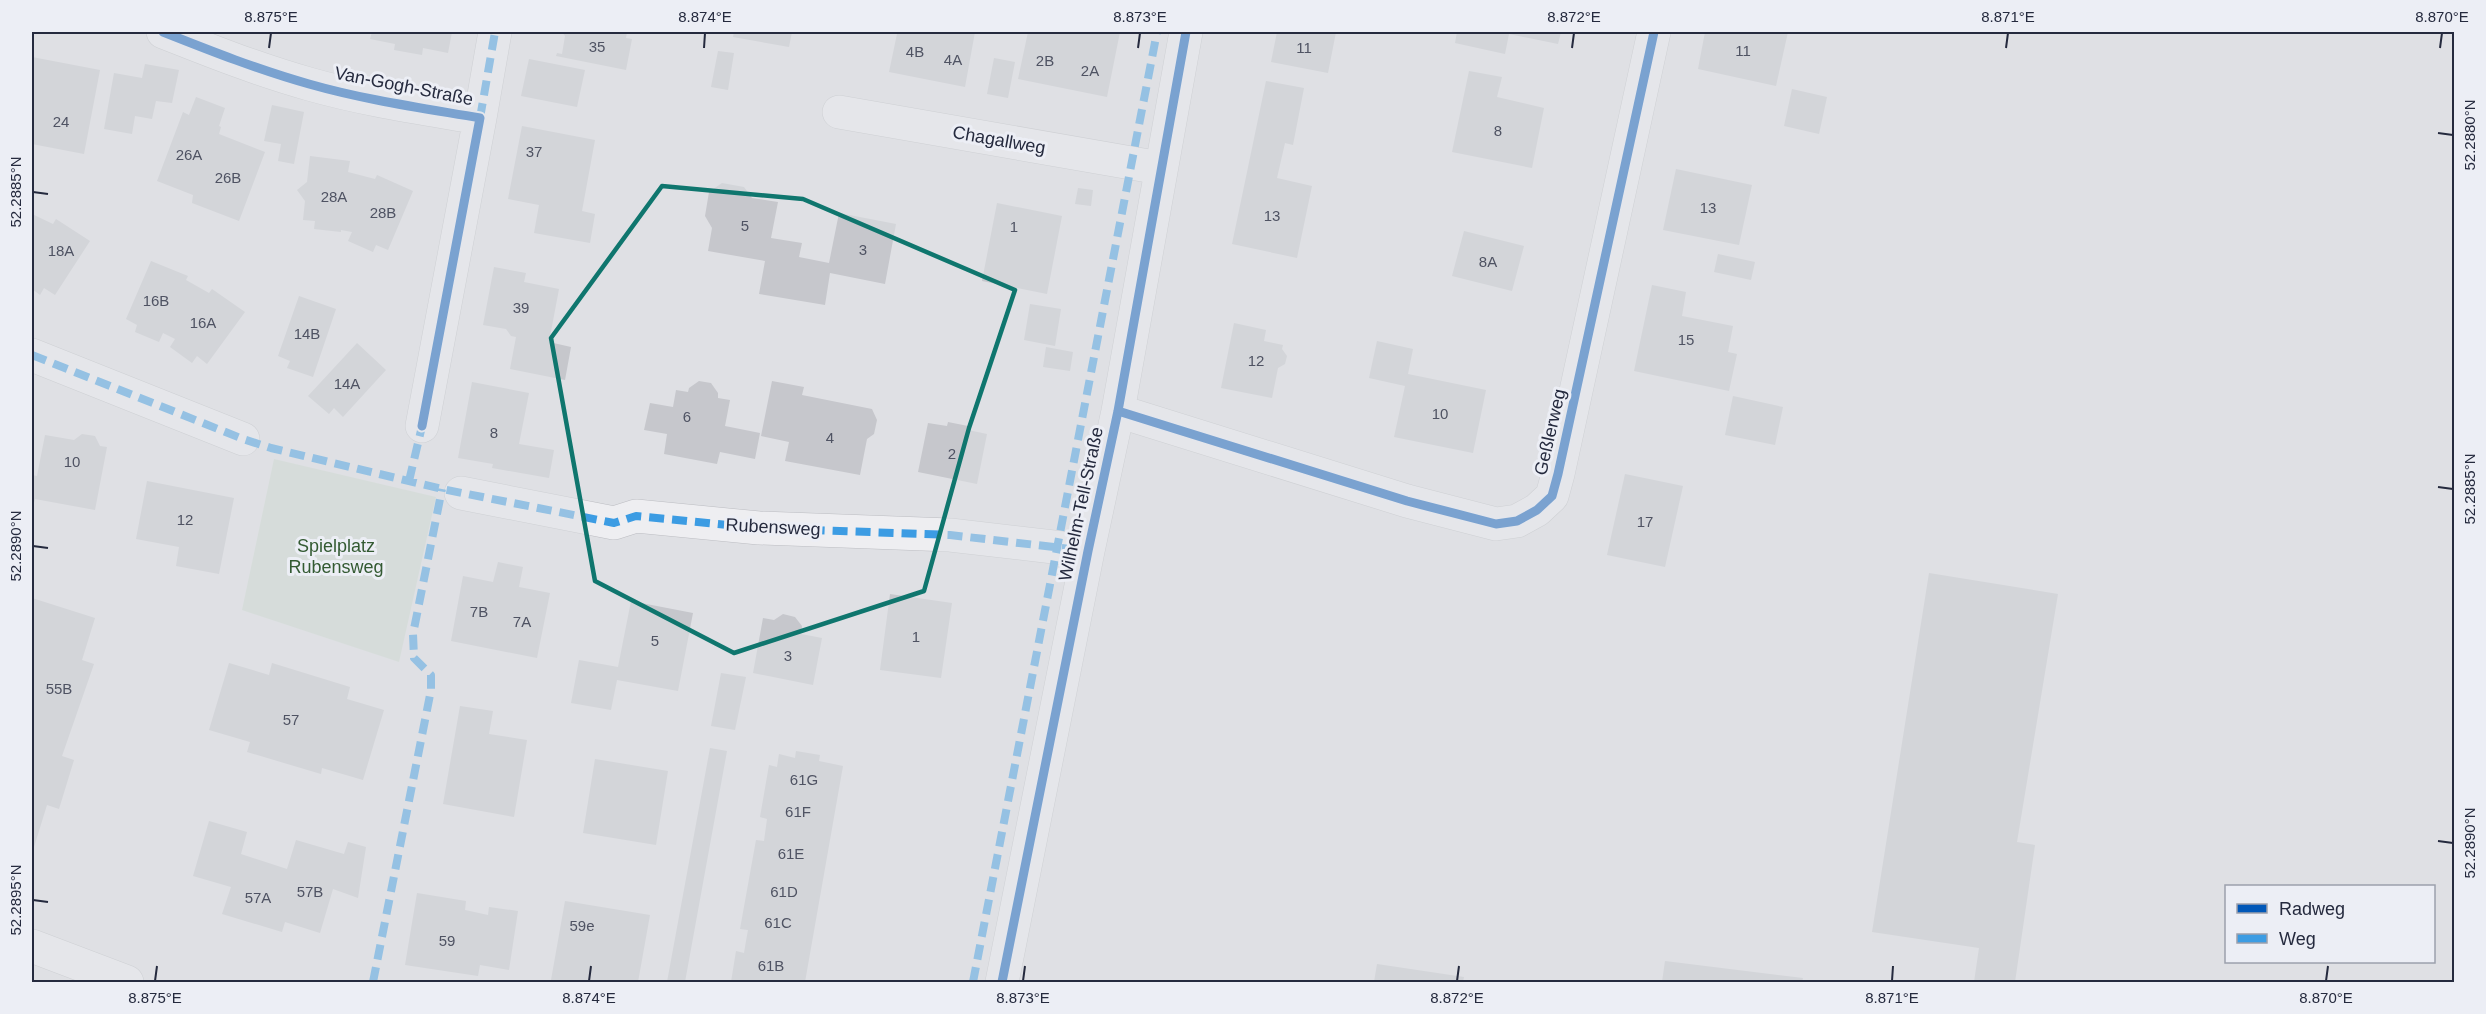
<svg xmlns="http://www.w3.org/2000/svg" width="2486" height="1014" font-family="Arial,sans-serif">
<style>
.green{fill:#cdd8cf}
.building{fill:#c6c7cc}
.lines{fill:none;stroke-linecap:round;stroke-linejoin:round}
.street-casing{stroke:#bcbdc2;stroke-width:34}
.street{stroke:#eeeef1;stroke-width:33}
.quiet{stroke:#3c9ce3;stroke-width:8;stroke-dasharray:15 8;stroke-linecap:butt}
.cycleway-casing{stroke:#eceef5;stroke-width:13}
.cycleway{stroke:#0057b8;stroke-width:9}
.marked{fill:none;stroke:#0f766e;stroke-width:4.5;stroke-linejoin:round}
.ticks{fill:none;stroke:#252a3e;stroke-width:2}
.labels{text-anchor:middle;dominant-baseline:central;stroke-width:6;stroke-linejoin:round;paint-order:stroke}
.number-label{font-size:15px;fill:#4f5363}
.street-label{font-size:18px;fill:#252a3e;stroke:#eceef5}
.park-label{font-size:18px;fill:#335a32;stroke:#eceef5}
.neatline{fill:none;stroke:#252a3e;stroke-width:2}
.ticks-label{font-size:15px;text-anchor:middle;fill:#252a3e}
</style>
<rect width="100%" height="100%" fill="#dfe0e4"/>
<path class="green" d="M274,459L436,497L399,662L242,610Z"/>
<path class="building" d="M372,32H452L448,53L423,48L422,55L394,50L395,44L370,39Z
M562,32H627L626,38L632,39L626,70L556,56L557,53L562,54L565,36Z
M734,32H792L789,47L733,37Z
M891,32H975L965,87L889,72L897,34Z
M1028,32H1120L1107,97L1018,79Z
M1277,32H1336L1328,73L1271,62Z
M1457,32H1561L1558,44L1509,34L1505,54L1455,43Z
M1705,32H1788L1776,86L1698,69Z
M718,51L734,53L728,90L711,87Z
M32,57L100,70L84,154L32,144Z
M994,58L1015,62L1008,98L987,94Z
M529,59L585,70L577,107L521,96Z
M145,64L179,70L172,103L156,101L152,119L135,116L132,134L104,129L114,73L142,78Z
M1469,71L1502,77L1497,97L1544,108L1532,168L1452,152Z
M1266,81L1304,88L1293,145L1285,143L1277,178L1312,186L1297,258L1232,244Z
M1792,89L1827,97L1819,134L1784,126Z
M196,97L225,108L219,126L221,127L219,134L265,152L239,221L192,203L193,195L157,181L183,112L189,115Z
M272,105L304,112L294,164L278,161L281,144L264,141Z
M522,126L595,140L582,211L595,214L590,243L534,233L539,205L508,199Z
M310,156L350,161L348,172L375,179L377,175L413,191L388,250L376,245L373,252L348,241L352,232L341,230V232L314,229L315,221L303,220L305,201L297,190L307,182Z
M1676,169L1752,185L1739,245L1663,230Z
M722,183L744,187L752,198L778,202L771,238L802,243L799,257L829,263L839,213L896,224L885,284L830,273L825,305L759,294L765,261L708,251L712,228L705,216L709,192Z
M1078,188L1093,190L1091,206L1075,204Z
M997,203L1062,216L1047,294L982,281Z
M32,214L53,224L56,219L90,241L55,295L44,288L40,295L32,289Z
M1464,231L1524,246L1512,291L1452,276Z
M1718,254L1755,262L1751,280L1714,272Z
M151,261L188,276L186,280L209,293L212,289L245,312L207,364L197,356L192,363L170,347L175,339L163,333L159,342L135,332L137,325L126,319Z
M494,267L526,273L524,282L559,289L549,342L571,347L565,380L510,369L516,337L511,336L506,329L483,325Z
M1652,285L1686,292L1682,316L1733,326L1728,352L1737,354L1729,391L1634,371Z
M299,296L336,309L313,377L287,368L290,361L278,356Z
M1030,304L1061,309L1055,346L1024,340Z
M1234,323L1266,330L1264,341L1283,345L1282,349L1287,356L1285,364L1278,368L1272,398L1221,388Z
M1377,341L1413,349L1408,374L1486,390L1473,453L1394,437L1405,386L1369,378Z
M357,343L386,370L343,417L334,408L329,414L308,396Z
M1046,347L1073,352L1070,371L1043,367Z
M699,381L711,383L718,393V398L730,400L725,426L760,433L755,459L720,452L717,464L664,454L667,434L644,430L650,403L673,407L676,390L688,392L689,388Z
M772,381L804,387L802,395L872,409L877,420L874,434L867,439L860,475L785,461L789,442L761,436Z
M472,382L529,393L519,444L554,450L549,478L492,468L493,464L458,458Z
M1733,396L1783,407L1775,445L1725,435Z
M948,422L968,426V430L987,434L977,484L918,472L928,423L947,426Z
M82,434L95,436L100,446L107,447L95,510L35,499L32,510V475L37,476L45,435L74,440Z
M1625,474L1683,486L1665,567L1607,555Z
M147,481L234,498L219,574L176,566L179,547L136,539Z
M498,562L523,567L519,587L550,593L537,658L451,641L463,576L493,582Z
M1929,573L2058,594L2017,842L2035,845L2015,982H1974L1979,948L1872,932Z
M890,594L952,603L941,678L880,670Z
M32,598L95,618L82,660L94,664L62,756L74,760L59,809L47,805L34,847H32Z
M631,601L693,613L678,691L617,680L611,710L571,703L579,660L618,667Z
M783,614L795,617L802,626L801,634L822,638L813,685L753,673L763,618L774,620Z
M229,663L269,675L272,663L350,687L347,699L384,710L363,780L322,768L321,774L247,752L250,742L209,730Z
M721,673L746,677L735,730L711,726Z
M460,706L493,711L489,734L527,740L514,817L443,804Z
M710,748L727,751L685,982H667Z
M796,751L820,755L819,761L843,766L805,982H731L736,951L744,953L746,941L748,930L740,929L756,840L764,841L767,819L760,817L769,765L777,767L779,754L795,758Z
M595,759L668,771L656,845L583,833Z
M209,821L247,832L241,854L287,869L296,840L344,854L348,842L366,847L358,898L333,889L320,933L285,922L282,932L222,914L231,887L193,876Z
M417,893L466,901L465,910L488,915L489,907L518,911L509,970L480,965L478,976L405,965Z
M565,901L650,915L638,982H563L551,980Z
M1665,961L1803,978L1802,982H1662Z
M1377,964L1464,977L1463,982H1374Z"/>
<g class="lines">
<g class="street-casing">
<path id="street" d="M163,32C211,51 259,70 309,84C365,100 422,108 480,118L422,426
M839,112L1160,168
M480,118L495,32
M32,355L243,439
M1118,411L1407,501L1496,524L1517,521L1537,510L1552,496L1558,474L1654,32
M461,493L614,523L636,516L759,528L950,535L1088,551
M32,946L127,982
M1002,982L1088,551L1118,411L1186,32"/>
</g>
<use href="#street" class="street"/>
<path class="quiet" d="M480,118L495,32
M32,355L243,439L271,448L442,489L614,523L636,516L759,528L950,535L1088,551
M409,481L423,422
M373,982L431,690V675L414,658L413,634L442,489
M973,982L1157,32"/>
<g class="cycleway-casing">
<path id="cycleway" d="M163,32C211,51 259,70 309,84C365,100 422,108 480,118L422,426
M1118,411L1407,501L1496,524L1517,521L1537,510L1552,496L1558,474L1654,32
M1002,982L1088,551L1118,411L1186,32"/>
</g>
<use href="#cycleway" class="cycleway"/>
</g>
<path d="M0 0H2486V1014H0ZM662,186L803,199L1015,290L969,428L924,591L734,653L595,581L551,338Z" fill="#dfe0e4" fill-opacity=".55" fill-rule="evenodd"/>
<path class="marked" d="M662,186L803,199L1015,290L969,428L924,591L734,653L595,581L551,338Z"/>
<path class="ticks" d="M269,48L271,33M704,48L705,33M1138,48L1140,33M1572,48L1574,33M2006,48L2008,33M2440,48L2442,33M2438,133L2453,135M33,192L48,194M2438,487L2453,489M33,546L48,548M2438,841L2453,843M33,900L48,902M155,981L157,966M589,981L591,966M1023,981L1025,966M1457,981L1459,966M1892,981L1893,966M2326,981L2328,966"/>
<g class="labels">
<g class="number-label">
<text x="597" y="46">35</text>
<text x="1304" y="47">11</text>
<text x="1743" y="50">11</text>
<text x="915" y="51">4B</text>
<text x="953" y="59">4A</text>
<text x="1045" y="60">2B</text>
<text x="1090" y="70">2A</text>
<text x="61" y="121">24</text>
<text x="1498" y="130">8</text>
<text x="534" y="151">37</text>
<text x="189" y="154">26A</text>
<text x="228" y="177">26B</text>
<text x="334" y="196">28A</text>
<text x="1708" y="207">13</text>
<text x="383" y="212">28B</text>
<text x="1272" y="215">13</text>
<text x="745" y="225">5</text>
<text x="1014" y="226">1</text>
<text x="863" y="249">3</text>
<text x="61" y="250">18A</text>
<text x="1488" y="261">8A</text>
<text x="156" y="300">16B</text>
<text x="521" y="307">39</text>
<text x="203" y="322">16A</text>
<text x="307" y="333">14B</text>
<text x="1686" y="339">15</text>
<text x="1256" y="360">12</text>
<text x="347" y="383">14A</text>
<text x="1440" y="413">10</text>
<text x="687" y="416">6</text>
<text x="494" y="432">8</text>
<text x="830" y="437">4</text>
<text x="952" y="453">2</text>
<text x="72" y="461">10</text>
<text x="185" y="519">12</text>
<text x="1645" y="521">17</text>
<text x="479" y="611">7B</text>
<text x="522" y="621">7A</text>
<text x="916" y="636">1</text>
<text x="655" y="640">5</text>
<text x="788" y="655">3</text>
<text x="59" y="688">55B</text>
<text x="291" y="719">57</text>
<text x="804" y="779">61G</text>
<text x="798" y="811">61F</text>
<text x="791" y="853">61E</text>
<text x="310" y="891">57B</text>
<text x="784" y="891">61D</text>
<text x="258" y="897">57A</text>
<text x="778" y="922">61C</text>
<text x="582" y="925">59e</text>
<text x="447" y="940">59</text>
<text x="771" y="965">61B</text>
</g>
<g class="street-label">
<text transform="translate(404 86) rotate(11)">Van-Gogh-Straße</text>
<text transform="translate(999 140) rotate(10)">Chagallweg</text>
<text transform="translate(1550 432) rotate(-77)">Geßlerweg</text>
<text transform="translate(1081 504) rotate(-78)">Wilhelm-Tell-Straße</text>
<text transform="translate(773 527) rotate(3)">Rubensweg</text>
</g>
<g class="park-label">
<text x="336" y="546">Spielplatz<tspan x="336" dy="21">Rubensweg</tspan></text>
</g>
</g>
<rect width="2486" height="1014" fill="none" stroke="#eceef5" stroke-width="66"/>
<rect x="2225" y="885" width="210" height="78" fill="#eceef5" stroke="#9ca0ac" stroke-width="1.5"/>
<rect x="2237" y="904" width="30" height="9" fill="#0057b8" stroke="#9ca0ac" stroke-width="1.5"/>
<text x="2279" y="915" font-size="18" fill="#252a3e">Radweg</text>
<rect x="2237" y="934" width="30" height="9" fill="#3c9ce3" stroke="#9ca0ac" stroke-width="1.5"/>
<text x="2279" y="945" font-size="18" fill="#252a3e">Weg</text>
<rect x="33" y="33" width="2420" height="948" class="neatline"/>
<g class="ticks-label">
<text x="271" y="22">8.875°E</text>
<text x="705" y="22">8.874°E</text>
<text x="1140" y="22">8.873°E</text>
<text x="1574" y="22">8.872°E</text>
<text x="2008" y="22">8.871°E</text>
<text x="2442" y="22">8.870°E</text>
<text transform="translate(2470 135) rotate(-90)" y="5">52.2880°N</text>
<text transform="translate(16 192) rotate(-90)" y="5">52.2885°N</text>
<text transform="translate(2470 489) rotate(-90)" y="5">52.2885°N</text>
<text transform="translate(16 546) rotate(-90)" y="5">52.2890°N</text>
<text transform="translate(2470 843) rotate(-90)" y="5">52.2890°N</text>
<text transform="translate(16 900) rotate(-90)" y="5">52.2895°N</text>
<text x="155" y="1003">8.875°E</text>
<text x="589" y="1003">8.874°E</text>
<text x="1023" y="1003">8.873°E</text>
<text x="1457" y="1003">8.872°E</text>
<text x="1892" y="1003">8.871°E</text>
<text x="2326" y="1003">8.870°E</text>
</g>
</svg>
